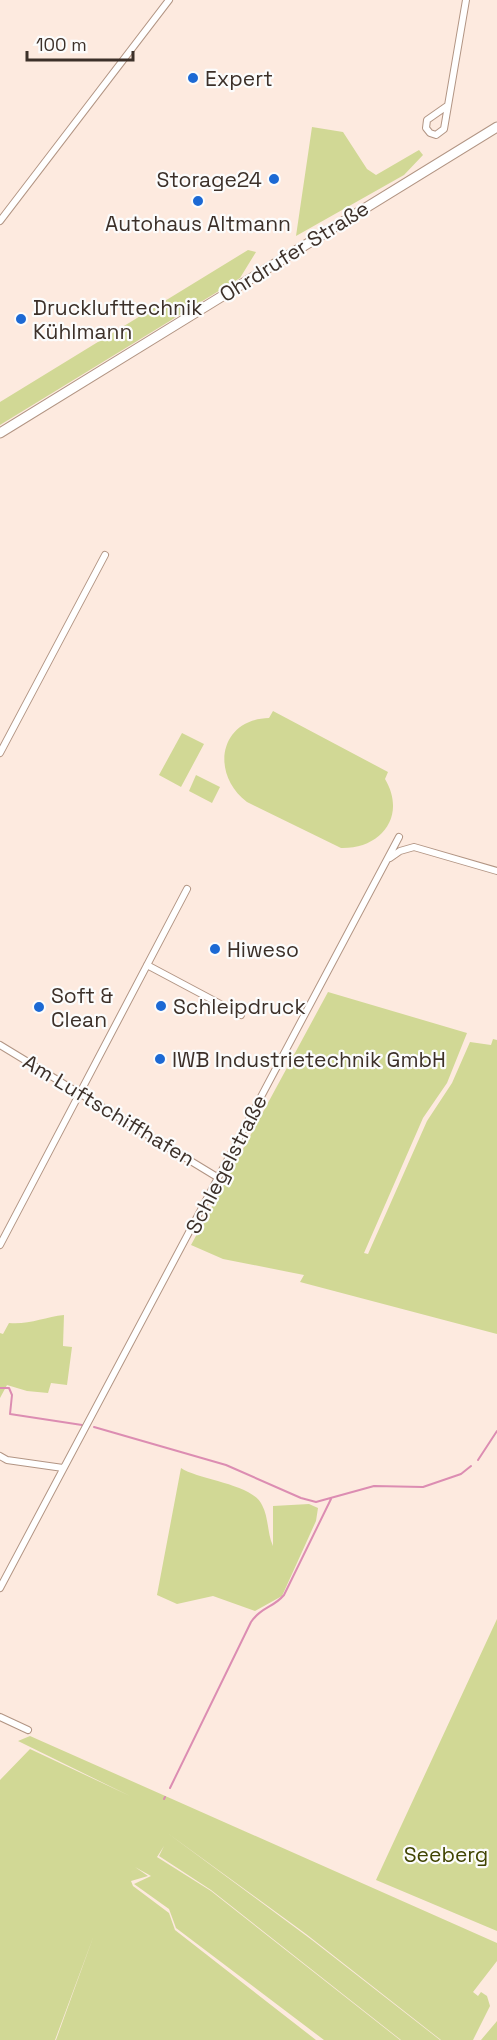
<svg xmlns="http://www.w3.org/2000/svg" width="497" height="2040" font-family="'Space Grotesk',sans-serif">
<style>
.green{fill:#d1d895}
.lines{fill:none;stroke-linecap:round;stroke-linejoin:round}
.stream{stroke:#dc8db2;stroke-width:2}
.street-casing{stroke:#b29584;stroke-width:8}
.primary-casing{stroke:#b29584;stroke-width:11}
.street{stroke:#fff;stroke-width:6}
.primary{stroke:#fff;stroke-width:9}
.poi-dot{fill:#1c69d4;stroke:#fcfcfc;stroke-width:2}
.labels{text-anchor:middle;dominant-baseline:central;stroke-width:4.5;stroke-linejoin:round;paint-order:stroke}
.poi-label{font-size:21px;fill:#3c3029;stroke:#fcfcfc;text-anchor:start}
.street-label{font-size:21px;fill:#3c3029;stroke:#fcfcfc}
.park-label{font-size:21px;fill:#404402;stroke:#fcfcfc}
</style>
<rect width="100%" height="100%" fill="#fdeadf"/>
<path class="green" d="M312,127L343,132L367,169L376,175L419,150L423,155L404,175L296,236Z
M248,250L256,252L240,278L0,425V402Z
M273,711L388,772L385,779C407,816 381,849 341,848L247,802C210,774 219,719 269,718Z
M182,733L204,744L181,787L159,775Z
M196,775L220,787L212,803L189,791Z
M328,992L467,1033L447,1083L423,1118L364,1253L368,1254L427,1121L452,1083L470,1042L491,1045L493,1039L497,1040V1334L300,1282L304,1275L223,1259L191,1245Z
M64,1315L63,1346L72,1347L67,1385L51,1383L48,1393L27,1391L7,1385L0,1398V1333L3,1334L9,1323C28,1325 45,1317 64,1315Z
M181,1468C199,1480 253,1484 262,1505C269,1518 267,1533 273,1546V1506L309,1504L318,1508L316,1521L282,1596L255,1611L213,1596L177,1604L157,1595Z
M497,1619V1931L376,1880Z
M30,1736L497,1943V1961L473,1992L478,1996L481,1992L487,1996L490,2006L473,2040H441L306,1934L166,1832L312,1940L440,2040H401L211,1890L159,1856L164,1846L157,1857L211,1891L400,2040H324L176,1928L169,1909L134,1884L151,1876L135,1867L148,1876L131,1881L133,1886L169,1913L175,1930L316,2040H56L94,1935L55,2040H0V1780L30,1749L130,1796L18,1741Z
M497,2021V2040H481Z"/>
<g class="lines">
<path class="stream" d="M0,1388H9L12,1395L10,1414L82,1425
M94,1427L226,1465L301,1498L316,1502L374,1486L423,1487L461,1474L471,1466
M478,1460L497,1431
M170,1788L251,1622C261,1607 273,1608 284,1595L331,1499
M164,1799L165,1797"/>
<g class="street-casing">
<path id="street" d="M447,106L427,120L426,128L430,133L436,135L444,129L466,0
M0,221L169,0
M0,753L105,555
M390,858L400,851L414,847L497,871
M147,965L241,1015
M0,1045L217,1177
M0,1245L187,889
M0,1456L7,1460L63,1468
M0,1588L399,837
M0,1717L28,1730"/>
</g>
<g class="primary-casing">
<path id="primary" d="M0,433L497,127"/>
</g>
<use href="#street" class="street"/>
<use href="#primary" class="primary"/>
</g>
<g class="poi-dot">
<circle cx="193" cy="78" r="6"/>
<circle cx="274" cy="179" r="6"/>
<circle cx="198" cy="201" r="6"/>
<circle cx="21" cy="319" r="6"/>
<circle cx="215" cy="949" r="6"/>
<circle cx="161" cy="1006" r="6"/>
<circle cx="39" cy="1007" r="6"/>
<circle cx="160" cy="1059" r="6"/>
</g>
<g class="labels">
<g class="poi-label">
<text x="205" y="78">Expert</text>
<text x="262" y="179" text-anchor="end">Storage24</text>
<text x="198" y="223" text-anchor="middle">Autohaus Altmann</text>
<text x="33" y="307">Drucklufttechnik<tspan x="33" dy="24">Kühlmann</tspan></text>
<text x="227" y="949">Hiweso</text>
<text x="51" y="995">Soft &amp;<tspan x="51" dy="24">Clean</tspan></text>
<text x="173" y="1006">Schleipdruck</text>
<text x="172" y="1059">IWB Industrietechnik GmbH</text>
</g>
<g class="street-label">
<text transform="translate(294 251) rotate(-32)">Ohrdrufer Straße</text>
<text transform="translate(109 1110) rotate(31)">Am Luftschiffhafen</text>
<text transform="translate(226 1164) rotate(-63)">Schlegelstraße</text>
</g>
<g class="park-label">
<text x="446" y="1854">Seeberg</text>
</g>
</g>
<path d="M27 51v9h106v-9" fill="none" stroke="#3c3029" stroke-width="3"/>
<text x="36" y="51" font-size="18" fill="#3c3029" stroke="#fcfcfc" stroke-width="4.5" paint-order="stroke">100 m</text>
</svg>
